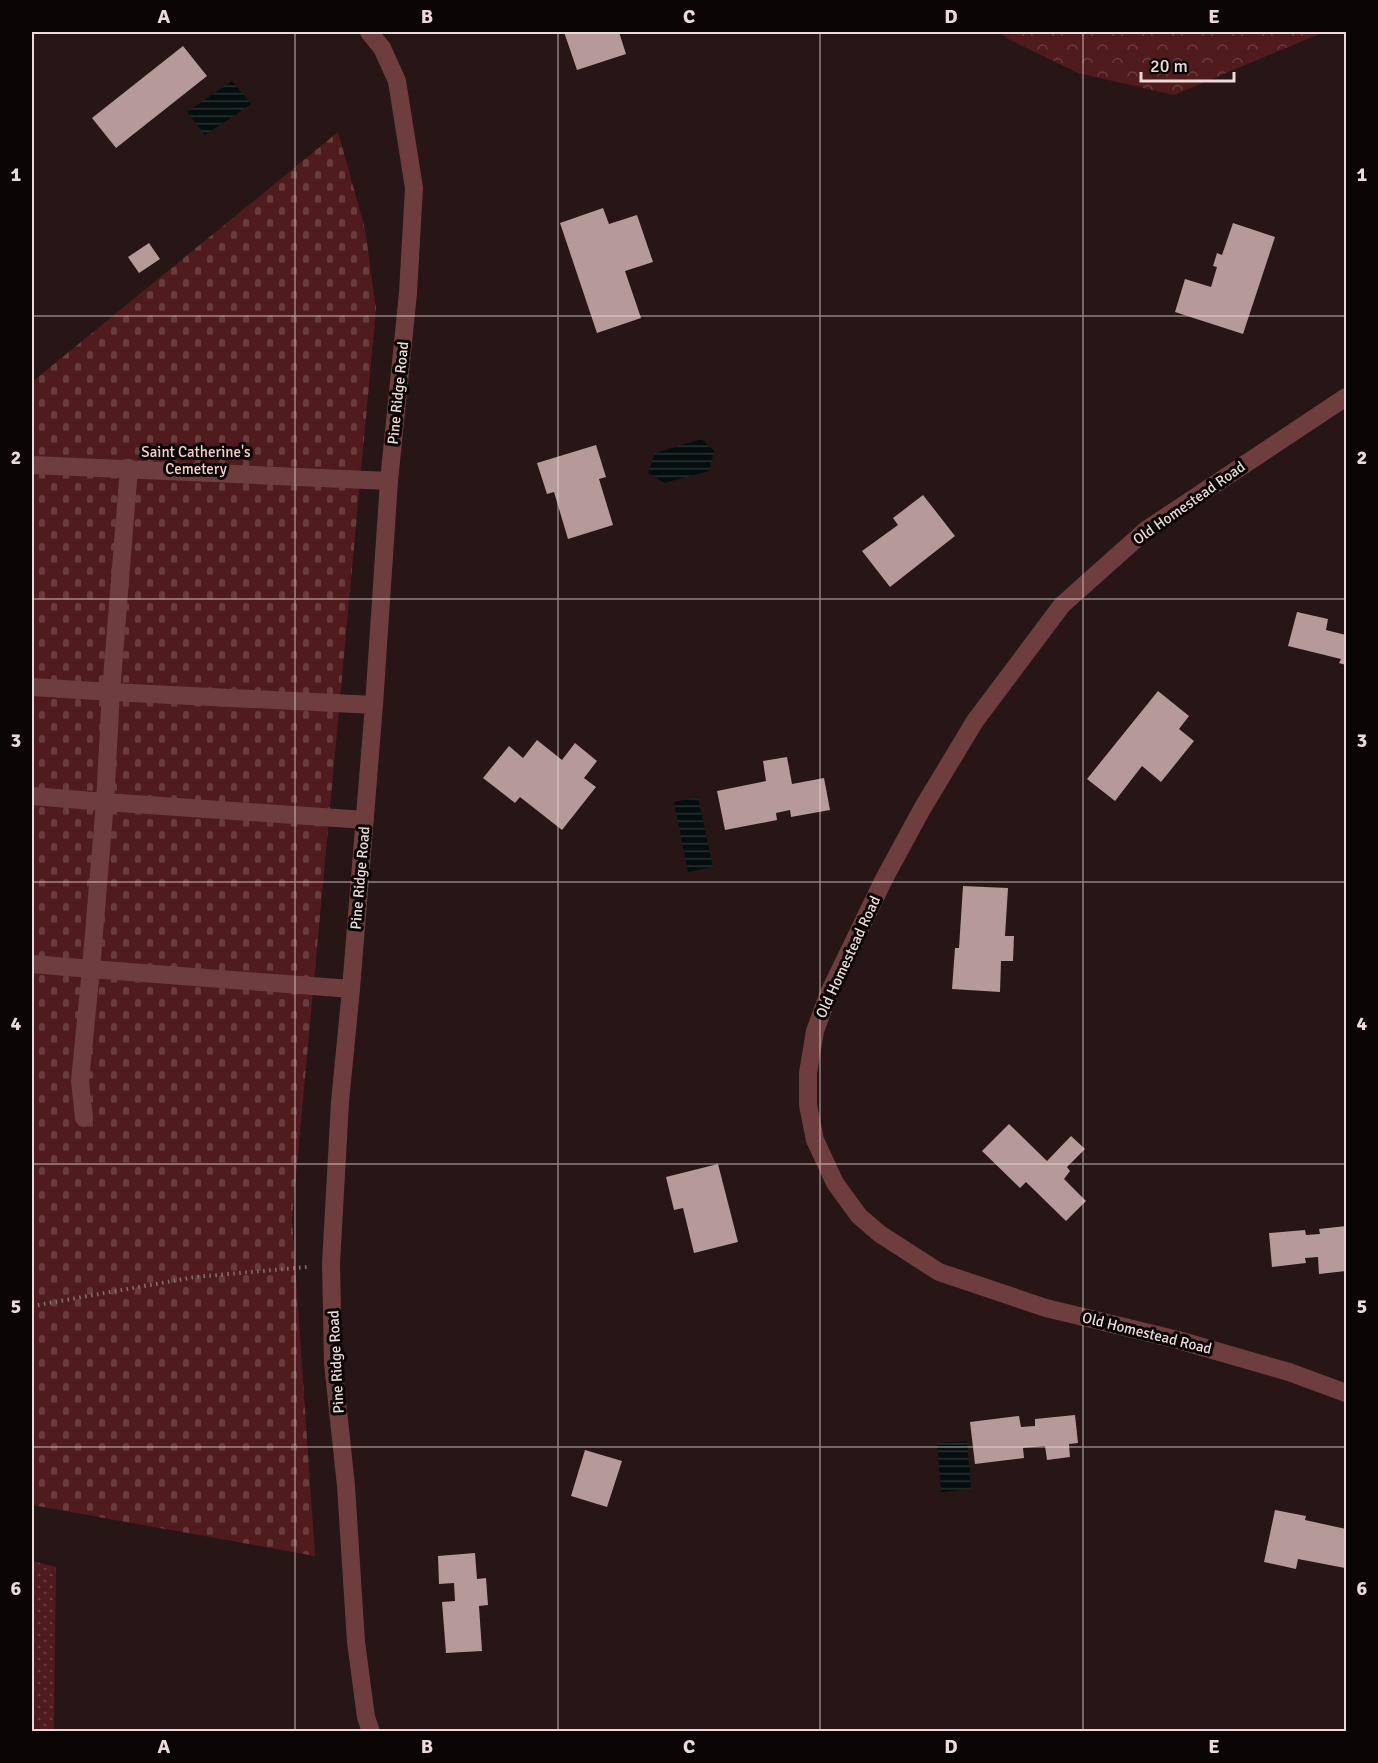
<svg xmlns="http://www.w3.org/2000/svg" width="1378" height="1763" font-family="Signika,sans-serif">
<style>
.grass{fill:url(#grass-dots)}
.cemetery{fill:url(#cemetery-stones)}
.park{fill:url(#park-crowns)}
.water{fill:url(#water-rules)}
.building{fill:#b59a99}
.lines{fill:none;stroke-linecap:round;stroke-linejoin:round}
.path{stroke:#837272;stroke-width:4;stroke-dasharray:1.5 4.5;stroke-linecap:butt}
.minor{stroke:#6e3e3e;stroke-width:18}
.grid{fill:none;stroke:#eadbda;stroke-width:1.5;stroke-opacity:0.55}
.labels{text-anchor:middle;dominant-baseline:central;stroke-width:6;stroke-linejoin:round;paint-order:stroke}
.street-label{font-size:15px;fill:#eadbda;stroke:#0b0404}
.park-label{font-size:15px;fill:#f8cecc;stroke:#0b0404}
.neatline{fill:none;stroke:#eadbda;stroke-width:2}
.grid-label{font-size:20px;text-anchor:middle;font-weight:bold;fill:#eadbda}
</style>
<defs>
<pattern id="grass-dots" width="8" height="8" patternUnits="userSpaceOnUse" patternTransform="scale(1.5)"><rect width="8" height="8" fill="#501b1d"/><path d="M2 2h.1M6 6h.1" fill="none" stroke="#693c3d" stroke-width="1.8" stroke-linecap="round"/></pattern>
<pattern id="cemetery-stones" width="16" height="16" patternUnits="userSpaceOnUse" patternTransform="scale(1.5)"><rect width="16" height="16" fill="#501b1d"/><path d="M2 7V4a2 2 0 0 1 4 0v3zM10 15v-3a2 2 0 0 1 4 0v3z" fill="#693c3d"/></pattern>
<pattern id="park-crowns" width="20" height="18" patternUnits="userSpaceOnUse" patternTransform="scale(1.5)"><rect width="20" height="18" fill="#501b1d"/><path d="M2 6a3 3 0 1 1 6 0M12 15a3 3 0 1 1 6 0" fill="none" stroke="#693c3d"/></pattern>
<pattern id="water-rules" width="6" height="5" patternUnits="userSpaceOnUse" patternTransform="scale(1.5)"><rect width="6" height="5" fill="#040e0e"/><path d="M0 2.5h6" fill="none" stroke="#293030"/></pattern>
</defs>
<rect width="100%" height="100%" fill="#281515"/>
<path class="grass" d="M32,1561L56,1567L54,1731H32Z"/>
<path class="cemetery" d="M338,132L365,229L376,309L292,1219L315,1556L32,1505V382Z"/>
<path class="park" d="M1000,32H1324L1174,95L1078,73L1008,39Z"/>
<path class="water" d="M232,81L251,104L205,135L187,112Z
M702,439L714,451L709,471L664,483L648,473L655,453Z
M698,797L713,867L688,872L674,802Z
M967,1441L971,1489L941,1492L937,1443Z"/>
<path class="building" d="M564,32H619L626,54L577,70Z
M183,46L207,76L116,148L92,118Z
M603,208L609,224L637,215L653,262L625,271L641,318L597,333L560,223Z
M1233,223L1275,237L1243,334L1175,312L1185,279L1211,287L1217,267L1213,266L1217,253L1222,255Z
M149,243L160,259L139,273L128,257Z
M596,445L606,477L599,479L613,525L568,539L554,492L547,494L537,463Z
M923,495L955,536L890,587L862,551L898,525L893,518Z
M1297,612L1328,619L1326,630L1346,635V665L1339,663L1341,659L1288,646Z
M1158,691L1189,716L1179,729L1194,741L1161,782L1142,766L1115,801L1087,779Z
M537,740L562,760L575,743L597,761L584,778L596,787L562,830L520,797L515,803L483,778L509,746L523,758Z
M787,757L792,784L824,778L830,810L791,817L790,810L776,813L777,820L725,830L717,791L766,781L763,761Z
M963,886L1008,888L1005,936H1014L1013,961H1001L1000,992L952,989L955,948H959Z
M1009,1124L1047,1161L1071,1136L1085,1149L1067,1167L1070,1171L1064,1179L1086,1201L1066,1221L1026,1182L1020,1188L982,1151Z
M718,1164L738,1242L694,1253L683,1208L674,1210L666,1177Z
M1346,1226V1271L1319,1274L1318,1257L1305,1258L1306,1263L1272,1267L1269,1233L1305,1230L1306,1235L1320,1234L1319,1229Z
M1075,1415L1078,1443L1069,1444L1070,1457L1047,1460L1045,1446L1023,1448L1024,1458L975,1464L970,1422L1019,1416L1021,1427L1035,1426V1419Z
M585,1450L622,1461L607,1507L571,1496Z
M1275,1510L1306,1516L1305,1520L1346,1529V1560L1345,1568L1298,1559L1296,1569L1264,1562Z
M475,1553L477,1579L486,1578L488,1605L479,1606L482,1651L446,1653L442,1602L455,1601L454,1583L439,1584L438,1556Z"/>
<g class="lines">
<path class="path" d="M32,1306L195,1277L307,1267"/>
<path class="minor" d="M369,32L382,48L397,81L414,188L408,293L389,481L374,705L351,989L340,1102L331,1264L333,1363L346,1486L356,1642L366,1717L371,1732
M1346,397L1146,530L1062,605L975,721L922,809L884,879L829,993L815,1031L808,1073V1105L815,1140L835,1183L859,1216L880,1234L939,1272L1046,1308L1178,1340L1289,1372L1346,1393
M32,465L389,481
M32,687L111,692L129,468
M32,796L105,802L91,969L351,989
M365,820L105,802L111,692L374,705
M32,964L91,969L80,1081L84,1118"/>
</g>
<path class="grid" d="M295,32V1732M558,32V1732M820,32V1732M1083,32V1732M32,316H1346M32,599H1346M32,882H1346M32,1164H1346M32,1447H1346"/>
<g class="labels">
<g class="street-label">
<text transform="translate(398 393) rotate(-84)">Pine Ridge Road</text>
<text transform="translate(1189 503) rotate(-35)">Old Homestead Road</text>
<text transform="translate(360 878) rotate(-85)">Pine Ridge Road</text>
<text transform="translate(848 957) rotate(-65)">Old Homestead Road</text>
<text transform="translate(1147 1333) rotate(14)">Old Homestead Road</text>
<text transform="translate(336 1362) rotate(-93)">Pine Ridge Road</text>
</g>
<g class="park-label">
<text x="196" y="452">Saint Catherine's<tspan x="196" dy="17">Cemetery</tspan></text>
</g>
</g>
<rect width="1378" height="1763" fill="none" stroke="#0b0404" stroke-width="66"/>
<path d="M1141 72v9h93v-9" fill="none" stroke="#eadbda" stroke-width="3"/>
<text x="1150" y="72" font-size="18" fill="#eadbda" stroke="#0b0404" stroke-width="4.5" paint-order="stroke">20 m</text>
<rect x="33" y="33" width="1312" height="1697" class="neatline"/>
<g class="grid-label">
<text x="164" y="23">A</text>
<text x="427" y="23">B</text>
<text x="689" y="23">C</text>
<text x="951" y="23">D</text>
<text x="1214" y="23">E</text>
<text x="16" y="181">1</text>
<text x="1362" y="181">1</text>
<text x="16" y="464">2</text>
<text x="1362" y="464">2</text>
<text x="16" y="747">3</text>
<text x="1362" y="747">3</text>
<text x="16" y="1030">4</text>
<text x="1362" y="1030">4</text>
<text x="16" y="1313">5</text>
<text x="1362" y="1313">5</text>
<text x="16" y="1595">6</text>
<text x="1362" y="1595">6</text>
<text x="164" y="1753">A</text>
<text x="427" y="1753">B</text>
<text x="689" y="1753">C</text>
<text x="951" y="1753">D</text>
<text x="1214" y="1753">E</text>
</g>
</svg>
